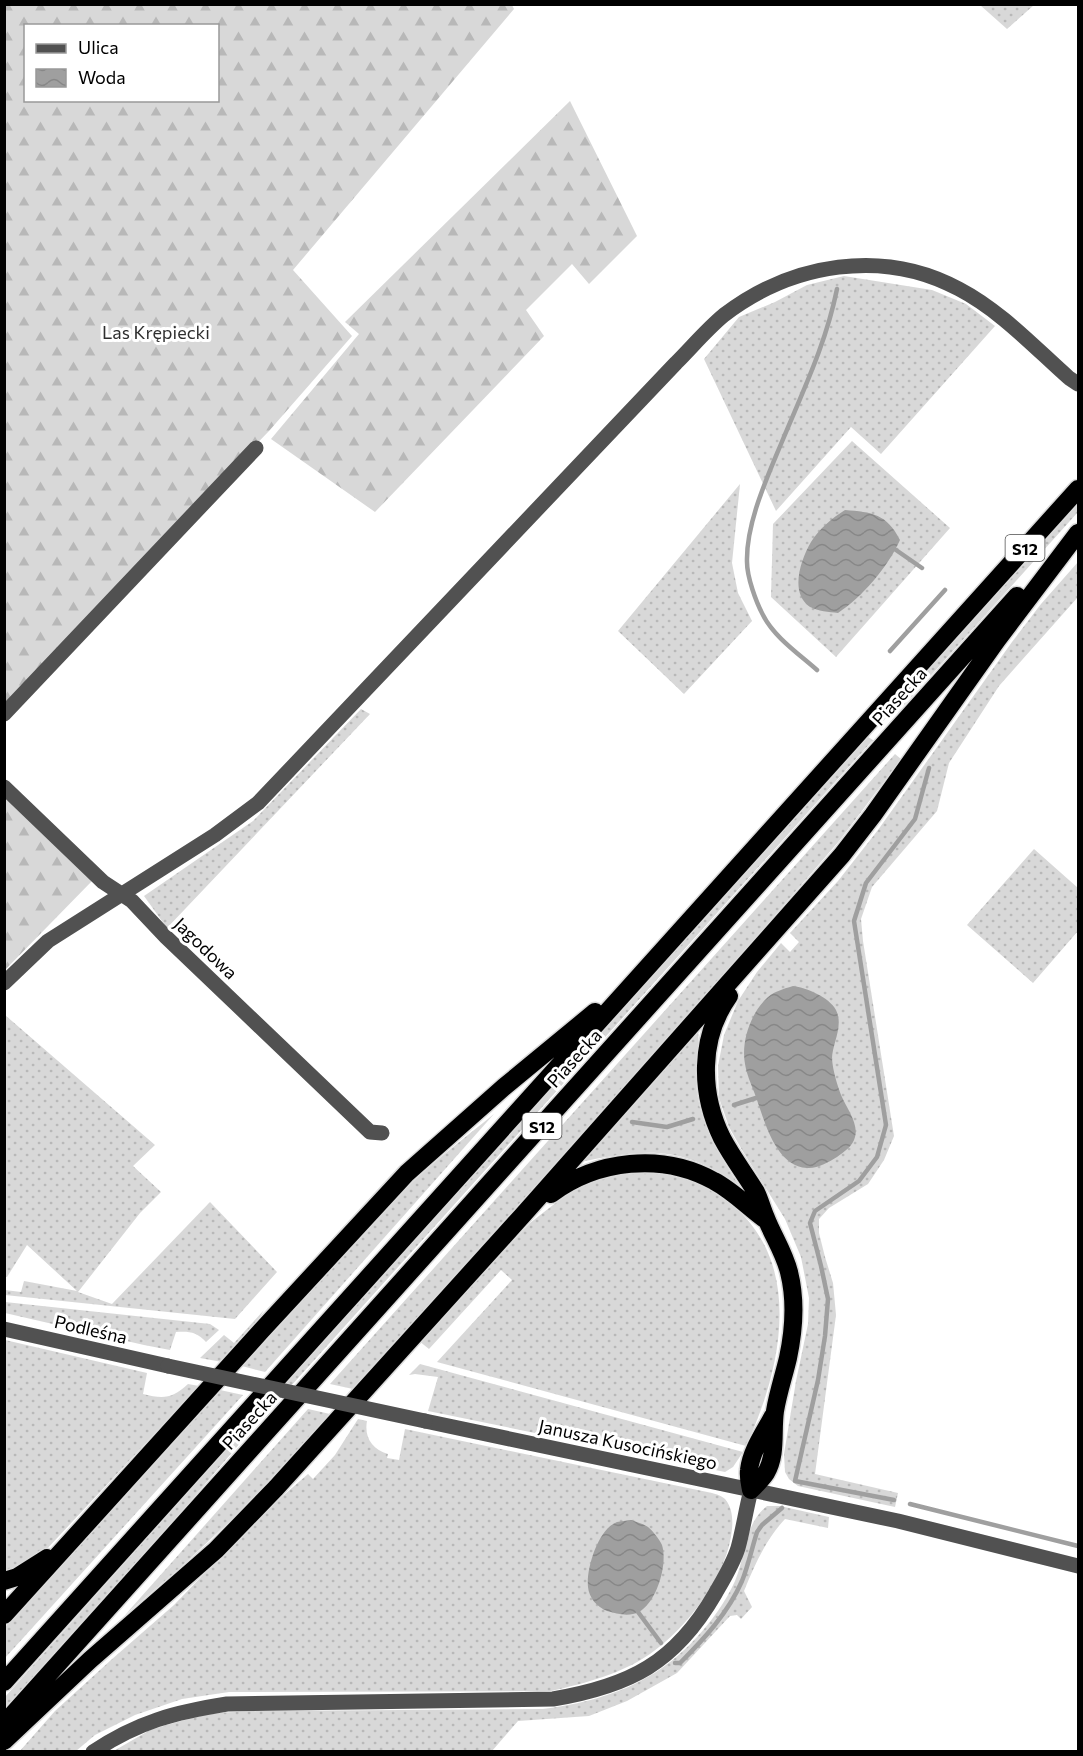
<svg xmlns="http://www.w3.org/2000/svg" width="1083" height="1756" font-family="Commissioner,sans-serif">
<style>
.grass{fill:url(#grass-dots)}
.forest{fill:url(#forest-firs);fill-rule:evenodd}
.water{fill:url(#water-waves)}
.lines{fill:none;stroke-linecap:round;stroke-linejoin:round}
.stream{stroke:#9f9f9f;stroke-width:4.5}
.highway-casing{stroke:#dbdbdb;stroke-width:21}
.minor{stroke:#515151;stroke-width:15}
.highway{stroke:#000;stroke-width:18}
.minor-bridge{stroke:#515151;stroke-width:15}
.labels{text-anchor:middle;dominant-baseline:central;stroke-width:6;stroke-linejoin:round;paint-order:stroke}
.shield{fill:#fff;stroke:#4c4c4c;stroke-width:1.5}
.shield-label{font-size:16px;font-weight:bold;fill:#000}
.park-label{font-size:18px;fill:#2f2f2f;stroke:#fff}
.street-label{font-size:18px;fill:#000;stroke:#fff}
</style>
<defs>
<pattern id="grass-dots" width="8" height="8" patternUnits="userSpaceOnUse" patternTransform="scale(1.5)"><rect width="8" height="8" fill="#d8d8d8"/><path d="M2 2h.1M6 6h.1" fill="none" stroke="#b8b8b8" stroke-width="1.8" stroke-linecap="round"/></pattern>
<pattern id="forest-firs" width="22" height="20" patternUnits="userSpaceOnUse" patternTransform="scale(1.5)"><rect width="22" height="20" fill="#d8d8d8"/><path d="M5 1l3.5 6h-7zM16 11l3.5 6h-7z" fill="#b8b8b8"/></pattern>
<pattern id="water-waves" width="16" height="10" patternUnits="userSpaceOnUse" patternTransform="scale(1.5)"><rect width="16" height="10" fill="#9f9f9f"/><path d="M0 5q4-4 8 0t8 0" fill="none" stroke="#878787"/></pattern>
</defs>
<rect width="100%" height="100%" fill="#fff"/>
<path class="grass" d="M980,5H1034L1007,29Z
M844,276L932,290L966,304L995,326L881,454L851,427L776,511L704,359L739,317L775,302L807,285Z
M852,441L950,528L836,657L771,597L773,524Z
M740,484L732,563L738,593L752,621L684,694L618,631Z
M1078,504V512L898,712L894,708Z
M1078,562V597L999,686L949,763L937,811L872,887L861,919L863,941L894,1136L884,1160L868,1184L829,1208L819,1219V1233L825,1257L833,1283L836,1315L815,1474L898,1493L895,1507L798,1486L789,1479L785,1472L784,1454L796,1381L808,1324L809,1298L801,1257L785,1219L742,1150L729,1127L719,1098L718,1066L724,1035L738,1001L757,972L781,943L790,952L799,942L790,933L838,881L878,830L1012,642L1041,604Z
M361,709L370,714L167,928L144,896L253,821Z
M868,737L873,740L253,1428L182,1511L5,1708V1697L375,1283Z
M895,754L901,759L840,840L695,1008L353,1389L330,1384Z
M1034,849L1078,888V931L1033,983L967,925Z
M5,1015L155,1145L133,1166L161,1192L140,1213L78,1292L112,1304L210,1202L277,1272L235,1319L5,1295V1290L21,1292L24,1281L77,1291L27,1245L7,1277H5Z
M698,1031C700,1045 695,1062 696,1077C696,1117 718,1153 739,1185C683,1147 651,1148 586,1161L583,1159Z
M494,1114L265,1372L242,1366C295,1308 346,1246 403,1191C431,1164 463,1139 494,1114Z
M650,1172C686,1176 713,1186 739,1211C804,1273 779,1375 746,1446L437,1362L512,1280L501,1270L429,1349L419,1341L530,1223L576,1187L616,1175L634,1173Z
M5,1302L210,1324L219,1330L206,1342C197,1332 189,1331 176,1332L170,1350L144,1345L5,1313Z
M264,1310L256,1323L222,1362L200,1358L224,1335L234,1343Z
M5,1340L147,1373L143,1394C163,1399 172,1399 188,1384L199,1386L45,1551L5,1572Z
M420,1364L442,1370L743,1452L733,1467L725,1472L428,1411L438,1377L415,1374L409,1375Z
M220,1390L243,1395L5,1658V1627L110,1508Z
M308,1409L330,1414L246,1506L181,1567L125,1615Z
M358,1419L367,1421C364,1437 372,1449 388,1454L387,1458L399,1460L405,1429L712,1493C716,1494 722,1496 725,1499C732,1507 733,1519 732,1529C728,1575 687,1628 650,1654C621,1674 586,1683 551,1691L229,1692L182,1699L135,1715L95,1735L76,1751L19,1752L55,1711L111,1660L174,1605L261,1515L308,1474L313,1479L335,1455Z
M767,1506H780L829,1517L828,1528L785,1519C766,1539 754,1566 744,1591L752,1607L741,1619L737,1615L730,1616L677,1673L627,1701L589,1716L518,1721L492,1751L112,1752L150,1730L177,1722L212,1713L257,1711L543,1709C604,1701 654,1684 697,1637C712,1621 726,1601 735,1581C746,1555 744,1524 767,1506Z"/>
<path class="forest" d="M5,5H512L514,9L293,270L352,336L269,431L5,705ZM26,26H218V100H26Z
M570,101L637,236L589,284L572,264L526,310L544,336L375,512L271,439L359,334L345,322Z
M4,796L92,881L5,970H4Z"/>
<path class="water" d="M845,510C872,512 887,514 900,540C888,567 862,597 838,613C829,612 818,611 810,607C789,593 801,559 811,542C819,529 832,518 845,510Z
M793,986C807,988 829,997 836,1010C844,1026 832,1044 832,1059C833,1071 837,1084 841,1095C846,1107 859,1124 855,1137C853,1146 844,1152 837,1157C829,1162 817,1169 807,1168C777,1166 766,1126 758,1103C754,1090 747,1077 745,1064C741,1043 750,1015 765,1000C772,992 783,989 793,986Z
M631,1520C636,1522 644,1524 648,1527C653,1531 660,1540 662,1545C668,1564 657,1602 639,1612C629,1617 617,1614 607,1611C597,1607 589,1598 588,1587C586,1569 598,1529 617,1522C621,1521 626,1521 631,1520Z"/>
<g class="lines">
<path class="stream" d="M896,550L922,568
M890,651L945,590
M817,670C799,654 774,637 763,615C756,602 747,577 747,562C746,524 766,480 781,444C802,393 826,344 837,289
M734,1105L756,1098
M632,1122L667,1127L693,1119
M894,1500L795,1481L818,1380L825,1336L828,1299L821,1266L810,1223L815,1211L859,1181L877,1157L886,1125L854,921L866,883L915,819L929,768
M910,1504L1078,1546
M638,1612L661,1643
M675,1663H680C704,1639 728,1613 742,1581C748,1566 752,1548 757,1532L762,1525L782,1508"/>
<g class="highway-casing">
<path id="highway" d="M729,996C699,1038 700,1093 722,1138C732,1157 745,1174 756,1192C760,1200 762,1209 766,1218C773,1236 784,1252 789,1272C796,1300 794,1330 788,1358C784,1375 778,1393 775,1411C772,1432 777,1454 766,1473C762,1479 756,1485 751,1490
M551,1194C597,1160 662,1152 714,1181C733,1191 748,1207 766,1220
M751,1490C750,1484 748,1477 749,1470C751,1451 764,1433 773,1416
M4,1581L17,1577L47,1558
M4,1615L261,1331L407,1173L504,1087L595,1012
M4,1682L1078,489
M4,1724L1017,596
M4,1741L90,1660L216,1550L276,1488L522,1216L842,855L873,815L997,640L1078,533"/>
</g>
<path class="minor" d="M4,714L256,448
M4,787L103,882L132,901L166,937L370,1132L382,1133
M4,983L48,941L215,835L258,803L676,363C692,347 707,329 724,315C792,263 883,248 959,289C1001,311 1034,347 1069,378L1078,384
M4,1329L168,1366
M425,1421L898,1521L1078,1566
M93,1752C137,1722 176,1712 227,1704L553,1699C630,1686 675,1663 715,1594C723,1580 733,1564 738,1548C743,1530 746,1509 751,1490"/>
<use href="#highway" class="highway"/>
<path class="minor-bridge" d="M168,1366L425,1421"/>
</g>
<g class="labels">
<g class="shield">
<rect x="1005.5" y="535" width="39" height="26" rx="4.5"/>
<rect x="522.5" y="1113" width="39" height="26" rx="4.5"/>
</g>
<g class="shield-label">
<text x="1025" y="548">S12</text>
<text x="542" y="1126">S12</text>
</g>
<g class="park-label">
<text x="156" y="332">Las Krępiecki</text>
</g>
<g class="street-label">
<text transform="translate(899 696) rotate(-48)">Piasecka</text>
<text transform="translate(206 948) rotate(44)">Jagodowa</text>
<text transform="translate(574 1058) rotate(-48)">Piasecka</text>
<text transform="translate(91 1329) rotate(13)">Podleśna</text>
<text transform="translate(249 1420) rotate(-48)">Piasecka</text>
<text transform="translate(628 1444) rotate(12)">Janusza Kusocińskiego</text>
</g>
</g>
<rect width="1083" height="1756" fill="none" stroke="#000000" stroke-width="12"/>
<rect x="24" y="24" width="195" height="78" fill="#ffffff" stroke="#999999" stroke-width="1.5"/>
<rect x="36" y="44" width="30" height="9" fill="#515151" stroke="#999999" stroke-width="1.5"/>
<text x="78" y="54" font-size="18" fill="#000000">Ulica</text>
<rect x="36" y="69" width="30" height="18" fill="url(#water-waves)" stroke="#999999" stroke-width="1.5"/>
<text x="78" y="84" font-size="18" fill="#000000">Woda</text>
</svg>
